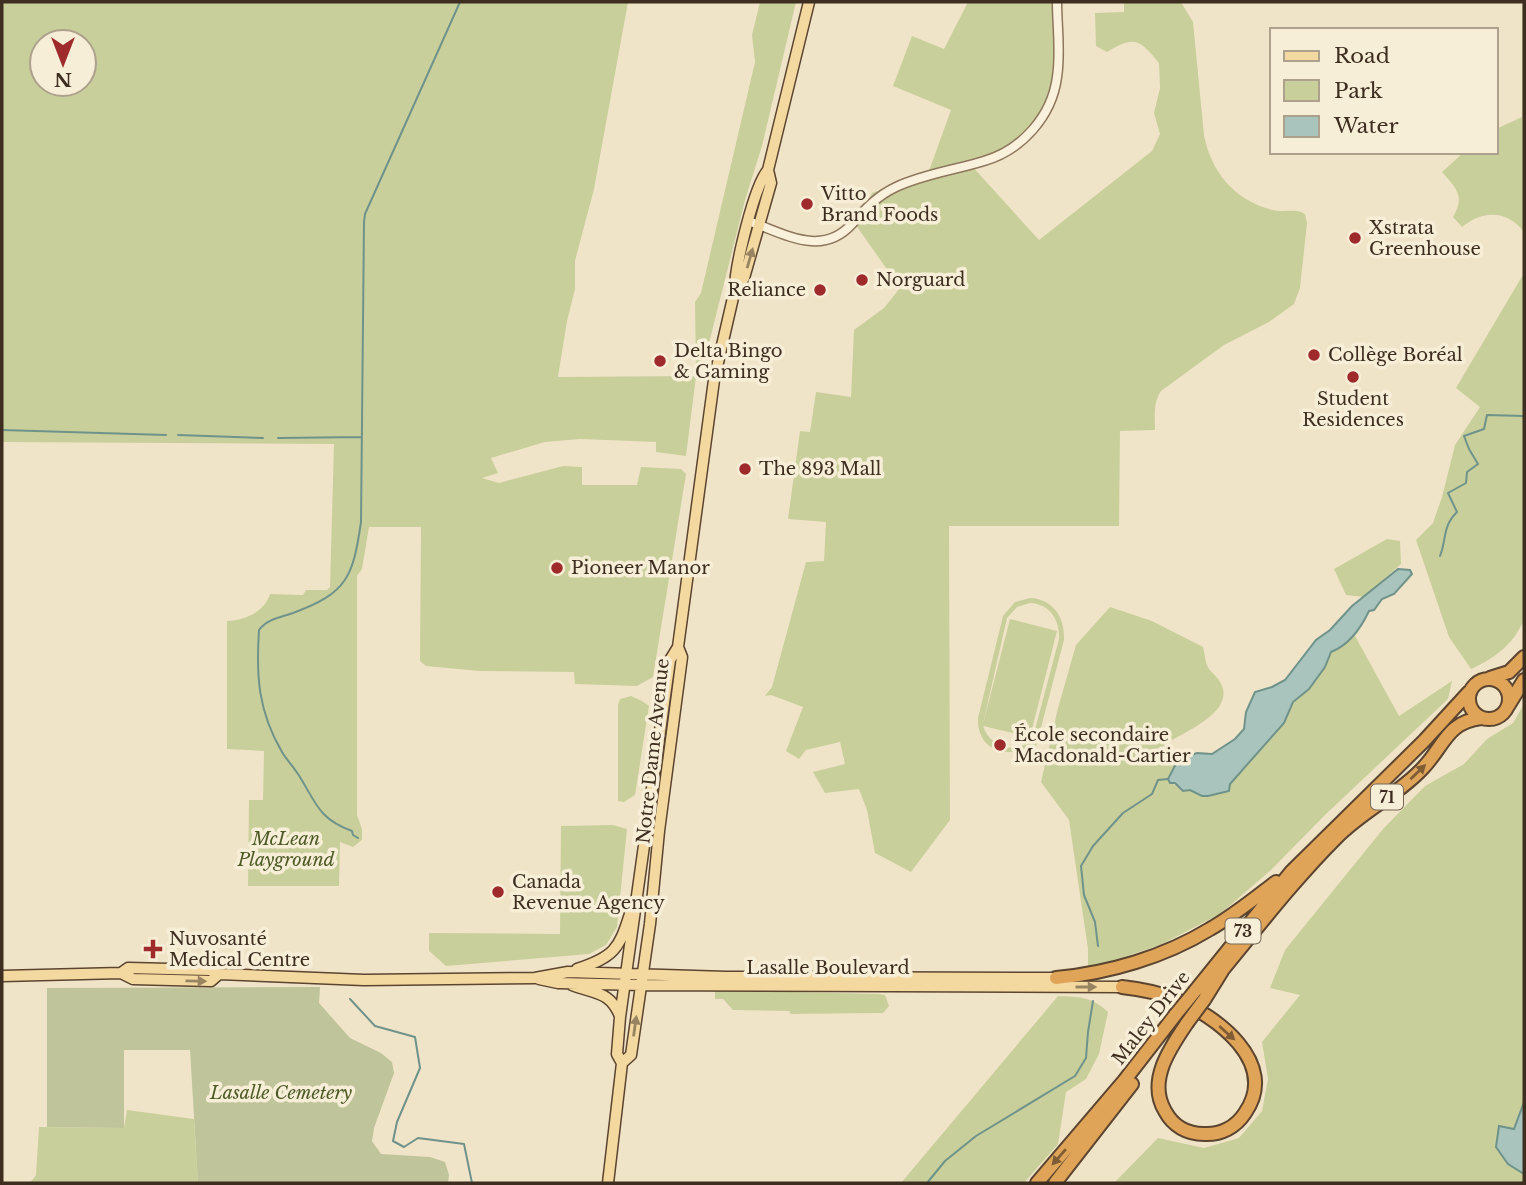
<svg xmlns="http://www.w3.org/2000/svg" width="1526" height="1185" font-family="'Libre Baskerville',serif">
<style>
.green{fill:#c9cf9b;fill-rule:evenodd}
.cemetery{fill:#bfc49a}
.water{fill:#a9c4bc;stroke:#6f938a;stroke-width:2}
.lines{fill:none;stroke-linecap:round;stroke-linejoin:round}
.stream{stroke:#6f938a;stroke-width:2}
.minor-casing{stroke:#8d765c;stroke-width:11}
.major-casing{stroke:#5b4430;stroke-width:13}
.highway-casing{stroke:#5b4430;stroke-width:16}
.minor{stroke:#faf1dc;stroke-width:8}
.major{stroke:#f3d9a0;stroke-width:10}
.highway{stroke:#e0a458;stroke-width:12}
.highway-bridge-casing{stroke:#5b4430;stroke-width:16;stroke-linecap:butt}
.highway-bridge{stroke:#e0a458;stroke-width:12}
.oneway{fill:#988460}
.oneway2{fill:#7e5d36}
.poi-dot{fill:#9e2a2b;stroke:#f7eed8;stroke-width:2.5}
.labels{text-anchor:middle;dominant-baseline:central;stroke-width:7;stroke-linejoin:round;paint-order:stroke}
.shield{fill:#f7eed8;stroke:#756857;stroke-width:2}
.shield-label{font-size:16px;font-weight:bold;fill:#3d2e20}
.poi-label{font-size:18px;fill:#3d2e20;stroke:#f7eed8;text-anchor:start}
.street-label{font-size:18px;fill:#3d2e20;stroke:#f7eed8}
.park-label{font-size:18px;font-style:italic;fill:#4d5a26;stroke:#f7eed8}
</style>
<rect width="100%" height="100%" fill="#f0e4c8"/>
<path class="green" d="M2,2H628L594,189L575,261V289L567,321L558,377L696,376L695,302L701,293L755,62L752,35L760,2H796L762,146L745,200L703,367L696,376L686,456L656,452V442L580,439L545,442L491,458L498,473L482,478L499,483L563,466L582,467V485H637L641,467L681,469L686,474L653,677L637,686L575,684L574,672L479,671L426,666L420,661L421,527H369L362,569L357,576V815L362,829V840L353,847L340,842L339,886H248L249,800H263L264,751L227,749V621C246,620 264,612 270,594L303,595L306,590H327L330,587L334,444L2,442ZM42,42H84V84H42Z
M968,2H1056C1058,59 1063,102 1016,144C1005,154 985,159 971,165L1039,240L1152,151L1160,134L1154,113L1160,88L1159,63C1139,38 1134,36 1107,52L1096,46L1095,13L1124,12V2H1181L1193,22L1204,135C1211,172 1235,201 1273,210C1284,213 1296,208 1305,214L1307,223L1300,288L1294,304L1269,322L1224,345L1161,391C1153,403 1155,416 1155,430L1120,431L1119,526H949L950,820L911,872L875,853L867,810L859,789L825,793L813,772L845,764L840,742L806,750L799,759L786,751L803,707L771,695L765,696L772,687L806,562L824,561L826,522L788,519L800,431L810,432L816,392L851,397L854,330L884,308L900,288L853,221L866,206L872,193L929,171L951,110L893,86L912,36L944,49Z
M1522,2H1524V232C1507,210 1483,210 1462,227L1453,217C1465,196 1457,189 1442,172L1464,152H1496V129L1522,117Z
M1524,273V620C1513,645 1495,658 1471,669L1449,637L1416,540L1433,523L1442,497L1455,445L1480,407L1456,388Z
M1387,539L1400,541L1401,564L1364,597L1346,595L1334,569Z
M1030,598C1053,599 1065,617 1064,640L1033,758L1029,757L1031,748C1005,758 977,750 978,718L1003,616L1015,602ZM1030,603C1050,604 1060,620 1059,639L1033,737C1017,757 990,747 983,726L1030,737L1057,631L1010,619L983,724L1007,618L1017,607Z
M1110,607L1152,621L1203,647C1205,654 1205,663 1209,669C1214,675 1219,678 1222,686C1233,714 1181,733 1164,745L1178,760L1170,774V783L1208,796L1228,791L1230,784L1284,723L1293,702L1309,689L1325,667L1331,652L1342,647L1354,634L1399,716L1452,681L1448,699L1325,815L1271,870L1220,914L1160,945L1088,969V949L1069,820L1041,782L1058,708L1076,645Z
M631,696L642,701L649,706L635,795L624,802L618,801V705L620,699Z
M1524,704V1183H1114L1158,1138L1204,1148L1239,1138L1262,1111L1268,1079L1262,1042L1300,995L1270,988L1285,950L1383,829L1425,786L1464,764L1487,739L1513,723Z
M613,825L627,829L617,927L606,945L589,954L446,966L429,951V933L560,934L561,826Z
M715,990L878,994L885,995L889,1006L883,1013H879L792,1014L789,1013L790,1011L733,1010L723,999H715Z
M1058,996C1080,997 1091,996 1108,1012L1099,1054L1086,1079L1066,1092L1058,1144L1024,1183H901Z
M127,1110L194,1119L198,1183H30L36,1175L39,1127L124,1128Z"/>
<path class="cemetery" d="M320,987L319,1003L350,1038L381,1053L392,1062L394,1073L374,1128L372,1141L381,1154L430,1157L445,1162L449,1175L448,1183H198L190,1050H124V1128L47,1127V988Z"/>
<path class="water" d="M1398,569L1410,570L1412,574L1394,594L1382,599L1374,610L1369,611C1361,628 1349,645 1331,652L1325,667L1309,689L1293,702L1284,723L1230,784L1229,791L1208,796H1202L1190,790L1183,791L1175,783H1170L1168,779L1178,760L1197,753L1212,754L1235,739L1244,729L1246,712L1255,692L1272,687L1285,680L1316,640L1330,630L1352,606Z
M1524,1102V1174L1508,1164L1496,1147L1499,1126L1514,1129Z"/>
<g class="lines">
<path class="stream" d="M2,430L166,435
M178,435L263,438
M278,438L361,437
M1440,556C1447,538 1442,527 1457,512L1448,493L1466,483L1467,472L1478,464L1469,449L1464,436L1484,429L1487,415L1523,416L1524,418
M358,838L353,835L352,831C318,819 316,802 298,774C293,766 286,759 282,752C258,711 256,676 259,630C267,619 281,617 293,613C348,593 353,576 361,522L364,222L365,214L460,2
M1098,946L1095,922L1084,895L1081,866L1093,846L1123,813L1152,794L1158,780L1168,779
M350,999L375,1026L415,1037L420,1068L397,1122L393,1141L404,1147L418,1138L464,1144L472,1183
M927,1183L945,1161L976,1136L1075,1076L1086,1058L1088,1032L1093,1001"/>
<g class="minor-casing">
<path id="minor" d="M748,221C784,233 821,258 852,224C866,208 877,196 896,187C924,174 955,170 984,161C1022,150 1052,116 1057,77C1061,52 1057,26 1057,2"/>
</g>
<g class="major-casing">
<path id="major" d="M735,289L744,278L771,183L768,170L809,2
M577,969C614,957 619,949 630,914
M121,973L133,979L211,981L219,974
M2,976L121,973L128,968L210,970L219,974L364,980L535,978L568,972L726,977L1056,978
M539,979L558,983L641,985L1122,987
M572,985C595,994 610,991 620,1016
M622,1063L617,1054L620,1017L670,660L678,647L714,380L735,289C735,266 754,186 768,170
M608,1183L622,1063L631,1055L650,924L659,831L682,657L678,647"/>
</g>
<g class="highway-casing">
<path id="highway" d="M1490,678L1509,672L1524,657
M1469 699a20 20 0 1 1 40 0a20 20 0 1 1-40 0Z
M1508,706L1524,680
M1220,973C1258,927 1294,880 1336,838C1362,811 1398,795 1423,768C1444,746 1447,722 1481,718
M1056,978C1109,973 1164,957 1210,929C1233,916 1255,898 1276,882
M1122,987C1140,989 1157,992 1174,999C1216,1015 1280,1063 1245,1113C1236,1127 1221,1135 1204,1134C1187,1134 1173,1126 1165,1111C1147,1081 1170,1048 1187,1023
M1195,991L1291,872L1424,741L1469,692
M1204,1000L1222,971
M1037,1183L1124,1081L1176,1014
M1055,1183L1132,1084"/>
</g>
<use href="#minor" class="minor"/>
<use href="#major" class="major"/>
<use href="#highway" class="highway"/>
<g class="highway-bridge-casing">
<path id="highway-bridge" d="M1176,1014L1195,991
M1187,1023L1204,1000"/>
</g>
<use href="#highway-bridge" class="highway-bridge"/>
</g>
<defs><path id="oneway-solid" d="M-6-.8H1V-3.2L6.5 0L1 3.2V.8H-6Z" transform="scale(1.75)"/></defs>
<g class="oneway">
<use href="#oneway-solid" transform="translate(750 258) rotate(-74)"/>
<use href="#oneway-solid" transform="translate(196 981) rotate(1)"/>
<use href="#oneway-solid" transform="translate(1086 987)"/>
<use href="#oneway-solid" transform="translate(635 1026) rotate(-82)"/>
</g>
<g class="oneway2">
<use href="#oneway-solid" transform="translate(1418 772) rotate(-44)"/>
<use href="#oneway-solid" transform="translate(1227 1033) rotate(42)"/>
<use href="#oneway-solid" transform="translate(1059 1157) rotate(131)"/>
</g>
<g class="poi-dot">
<circle cx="807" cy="204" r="7"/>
<circle cx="1355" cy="238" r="7"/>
<circle cx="862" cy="280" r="7"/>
<circle cx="820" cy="290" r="7"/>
<circle cx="1314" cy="355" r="7"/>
<circle cx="660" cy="361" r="7"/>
<circle cx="1353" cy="377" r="7"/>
<circle cx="745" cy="469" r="7"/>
<circle cx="557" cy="568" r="7"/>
<circle cx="1000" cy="745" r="7"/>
<circle cx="498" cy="892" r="7"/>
<path d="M149.5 938.5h7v7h7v7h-7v7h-7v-7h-7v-7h7z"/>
</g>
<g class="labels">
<g class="shield">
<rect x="1371" y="784.5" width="32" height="25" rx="5"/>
<rect x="1225.5" y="918.5" width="35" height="25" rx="5"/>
</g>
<g class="shield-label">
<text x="1387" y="797">71</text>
<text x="1243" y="931">73</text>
</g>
<g class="poi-label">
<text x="821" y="194">Vitto<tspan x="821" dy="21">Brand Foods</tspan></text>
<text x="1369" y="228">Xstrata<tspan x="1369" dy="21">Greenhouse</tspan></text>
<text x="876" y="280">Norguard</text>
<text x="806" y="290" text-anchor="end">Reliance</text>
<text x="674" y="351">Delta Bingo<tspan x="674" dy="21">&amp; Gaming</tspan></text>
<text x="1328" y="355">Collège Boréal</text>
<text x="1353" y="399" text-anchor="middle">Student<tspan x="1353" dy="21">Residences</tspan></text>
<text x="759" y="469">The 893 Mall</text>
<text x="571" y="568">Pioneer Manor</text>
<text x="1014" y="735">École secondaire<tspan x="1014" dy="21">Macdonald-Cartier</tspan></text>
<text x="512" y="882">Canada<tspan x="512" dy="21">Revenue Agency</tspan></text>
<text x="169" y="939">Nuvosanté<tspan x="169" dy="21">Medical Centre</tspan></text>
</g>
<g class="street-label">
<text transform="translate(653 751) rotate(-84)">Notre Dame Avenue</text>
<text x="828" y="968">Lasalle Boulevard</text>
<text transform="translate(1151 1018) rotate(-52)">Maley Drive</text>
</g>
<g class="park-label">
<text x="286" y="839">McLean<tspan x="286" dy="21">Playground</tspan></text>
<text x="281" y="1093">Lasalle Cemetery</text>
</g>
</g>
<rect width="1526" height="1185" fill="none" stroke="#3d2e20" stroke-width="7"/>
<rect x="1270" y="28" width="228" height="126" fill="#f7eed8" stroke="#ada18e" stroke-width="2"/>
<rect x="1284" y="51" width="35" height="10" fill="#f3d9a0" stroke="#ada18e" stroke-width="2"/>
<text x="1334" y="63" font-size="21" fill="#3d2e20">Road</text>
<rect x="1284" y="80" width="35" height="21" fill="#c9cf9b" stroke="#ada18e" stroke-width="2"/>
<text x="1334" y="98" font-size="21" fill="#3d2e20">Park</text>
<rect x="1284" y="116" width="35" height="21" fill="#a9c4bc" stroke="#ada18e" stroke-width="2"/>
<text x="1334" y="133" font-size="21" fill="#3d2e20">Water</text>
<g transform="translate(63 63) rotate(180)"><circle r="33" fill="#f7eed8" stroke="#ada18e" stroke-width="2"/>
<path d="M0-5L12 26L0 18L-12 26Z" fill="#9e2a2b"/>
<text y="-10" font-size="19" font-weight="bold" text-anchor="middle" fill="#3d2e20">N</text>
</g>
</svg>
